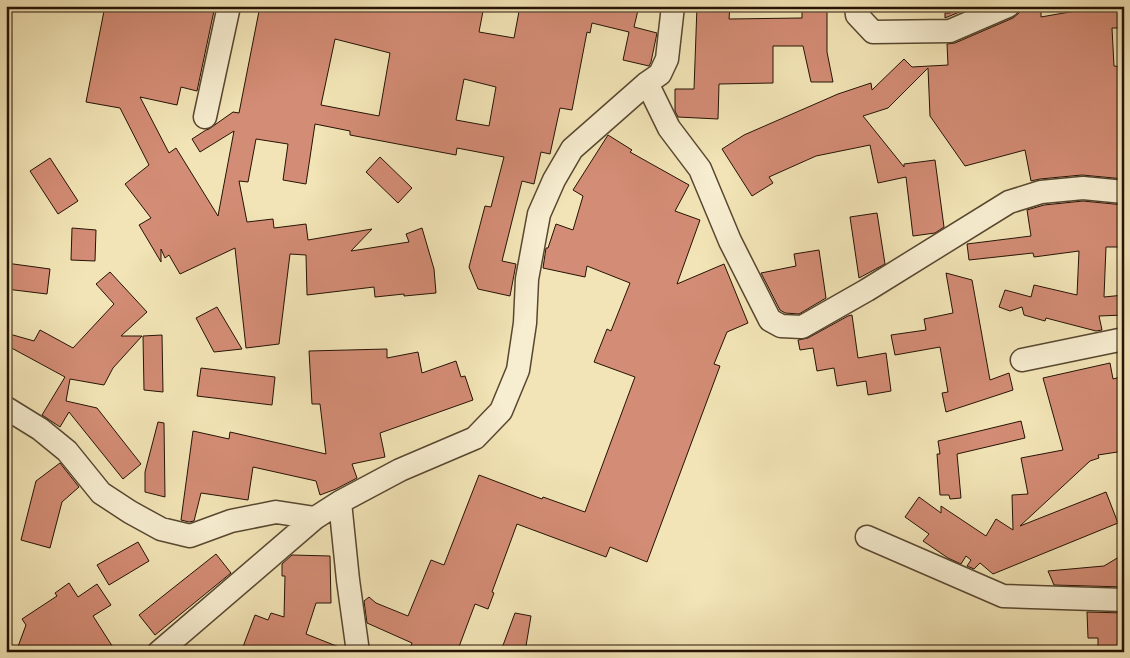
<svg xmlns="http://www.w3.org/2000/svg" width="1130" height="658" font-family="'EB Garamond',serif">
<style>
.building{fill:#d38c75;stroke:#251304;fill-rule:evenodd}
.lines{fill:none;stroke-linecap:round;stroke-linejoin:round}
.minor-casing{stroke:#584730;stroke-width:25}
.minor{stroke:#f7edd0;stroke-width:22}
</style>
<rect width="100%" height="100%" fill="#f2e4b6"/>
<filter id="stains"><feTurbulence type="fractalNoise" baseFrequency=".004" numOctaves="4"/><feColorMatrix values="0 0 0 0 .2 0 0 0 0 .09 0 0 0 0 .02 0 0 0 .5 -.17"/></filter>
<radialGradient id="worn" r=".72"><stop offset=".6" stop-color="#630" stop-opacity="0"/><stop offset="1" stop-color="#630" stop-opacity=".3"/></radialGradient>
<path class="building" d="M105,6H215L197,91L181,87L177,105L140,97L169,153L176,148L218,216L234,131L200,152L192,139L206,130L209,129L233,112L239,113L260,6H484L479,32L514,38L520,6H639L634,27L657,33L651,62L649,66L623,60L629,32L592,23L590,33L587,32L572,110L560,108L550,154L541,152L534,184L522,181L502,261L516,264L510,296L478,289L469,267L485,206L491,207L504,157L457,148L456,155L350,135V131L315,124L306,184L283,180L288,144L256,139L248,182L239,181L247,222L273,219L274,228L306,224L308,240L372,229L351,251L409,242L406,234L422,228L434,269L436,293L404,296V294L375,297L374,287L307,295L306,255L290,254L279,344L246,348L235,248L180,274L169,255L165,258L161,249V262L139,225L151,218L125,184L149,165L120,108L86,102ZM335,39L390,53L379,116L321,105ZM464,79L496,87L489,126L456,120Z
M697,6H730L729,19L802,18V6H827V52L833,82H811L803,46H773V83L719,84L718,119L678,117L675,111V89H694Z
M957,6H974L945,18V13H950Z
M1021,6H1041V17L1104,6H1119V28H1112L1114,66L1124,67V179L1082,175L1040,179L1031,181L1025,150L965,166L930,116L928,68L888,108L863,116L904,167V164L935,160L944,227L935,233L913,236L906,177L878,183L870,145L816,156L769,177L773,183L752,196L722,149L744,135L838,94L871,83L872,90L904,59L912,67L948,65L947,44L955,43L1013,18L1019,13Z
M608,135L632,150L630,152L689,185L675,211L700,220L677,284L724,264L748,323L727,332L714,364L720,366L647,562L610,547L606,557L517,524L492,592L494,593L488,609L475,604L457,652H409L412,643L367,623L364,601L369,597L376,603L408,616L431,560L444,565L479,475L542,499L543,497L585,512L635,377L594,362L607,329L611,331L630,283L587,266L585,277L543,268L546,248H548L556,224L573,230L583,196L573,190Z
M380,157L412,188L398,203L366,172Z
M50,158L78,201L58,214L30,171Z
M1083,201L1124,205V247H1106L1104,297L1124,295V315L1099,316L1102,330L1096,331L1046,318L1045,321L1024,315L1022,307L1010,311L999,307L1005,290L1031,297L1034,285L1077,295L1079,251L1034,257L1033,253L969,260L967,244L1031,236L1027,210L1044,205Z
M877,213L885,264L859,278L850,217Z
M72,228L96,230L95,261L71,260Z
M819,250L826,298L799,314L785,313L780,310L761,273L796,266L794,254Z
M6,263L50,269L47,294L6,289Z
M110,272L147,312L121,336H142L113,368L104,385L70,379L66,401L97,408L141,464L123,479L69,412L60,427L42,415L65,377L6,345V333L34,341L40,330L73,348L114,304L96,284Z
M946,273L972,280L990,380L1009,373L1013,390L946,412L942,393L948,392L940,347L895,355L891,335L926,330L924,319L953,313Z
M217,307L242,349L214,352L196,318Z
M852,315L858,358L886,353L891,391L868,395L866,381L837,386L834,368L817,371L813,348L800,350L798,340L808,338L848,316Z
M162,335L163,392L144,390L143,336Z
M387,349V358L418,352L422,373L456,361L461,377L465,376L473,400L380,433L385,457L352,464L357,478L336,489L320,495L316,481L253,467L248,500L201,493L194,521L189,522L181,520L193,431L229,439L230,432L326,454L320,404H312L309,351Z
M1110,363L1113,379L1124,376V451L1098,455L1099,458L1090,461L1020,526L1106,492L1118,523L993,574L980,563L974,569L967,566L971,560L966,556L961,564L948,558L923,541L929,534L905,517L919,497L941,513V506L986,536L996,519L1013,530L1012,495L1028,494L1021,458L1063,450L1043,378Z
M201,368L275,377L272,405L197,396Z
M1021,421L1025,438L957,454L961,498L950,499L949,495H940L937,454H940L938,441Z
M158,422L164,423L165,497L145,492V472Z
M60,463L79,487L62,502L50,548L21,540L36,481Z
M138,542L149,561L109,585L97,565Z
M216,554L231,573L155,635L139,615Z
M1124,554V587L1054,585L1048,571L1104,566Z
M292,555L330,556L331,603H316L306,634L344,649L345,652H241L255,615L268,620L271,613L284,617L285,576H282V564Z
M69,583L78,597L97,584L111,605L93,616L116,652H16L26,625L22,619L57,596L55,593Z
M1087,612L1124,613V652H1098V638H1088Z
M515,613L531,616L525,652H512L502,648Z"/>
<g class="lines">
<g class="minor-casing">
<path id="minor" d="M856,6L857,15L873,32L950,31L1008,6
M647,83L669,128L700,169L730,241L770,320L781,326L802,327L867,290L1009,202L1041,192L1083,188L1124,192
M205,117L229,6
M1022,360L1124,339
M6,408L40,429L67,451L101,493L130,512L161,529L190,536L231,521L276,512L315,518
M340,502L348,580L358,652
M867,537L1003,596L1124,600
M159,652L315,518L340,502L400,470L475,438L501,411L518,370L525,323L527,279L539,214L554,180L572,149L647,83L660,74L667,59L673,6"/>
</g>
<use href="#minor" class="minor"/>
</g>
<rect width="1130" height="658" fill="none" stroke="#f2e4b6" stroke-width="25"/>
<rect x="8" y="8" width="1115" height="643" fill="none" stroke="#251304" stroke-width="2.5"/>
<rect x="12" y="12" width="1105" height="633" fill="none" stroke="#251304"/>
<rect width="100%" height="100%" filter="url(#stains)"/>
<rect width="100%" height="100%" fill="url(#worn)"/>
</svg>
